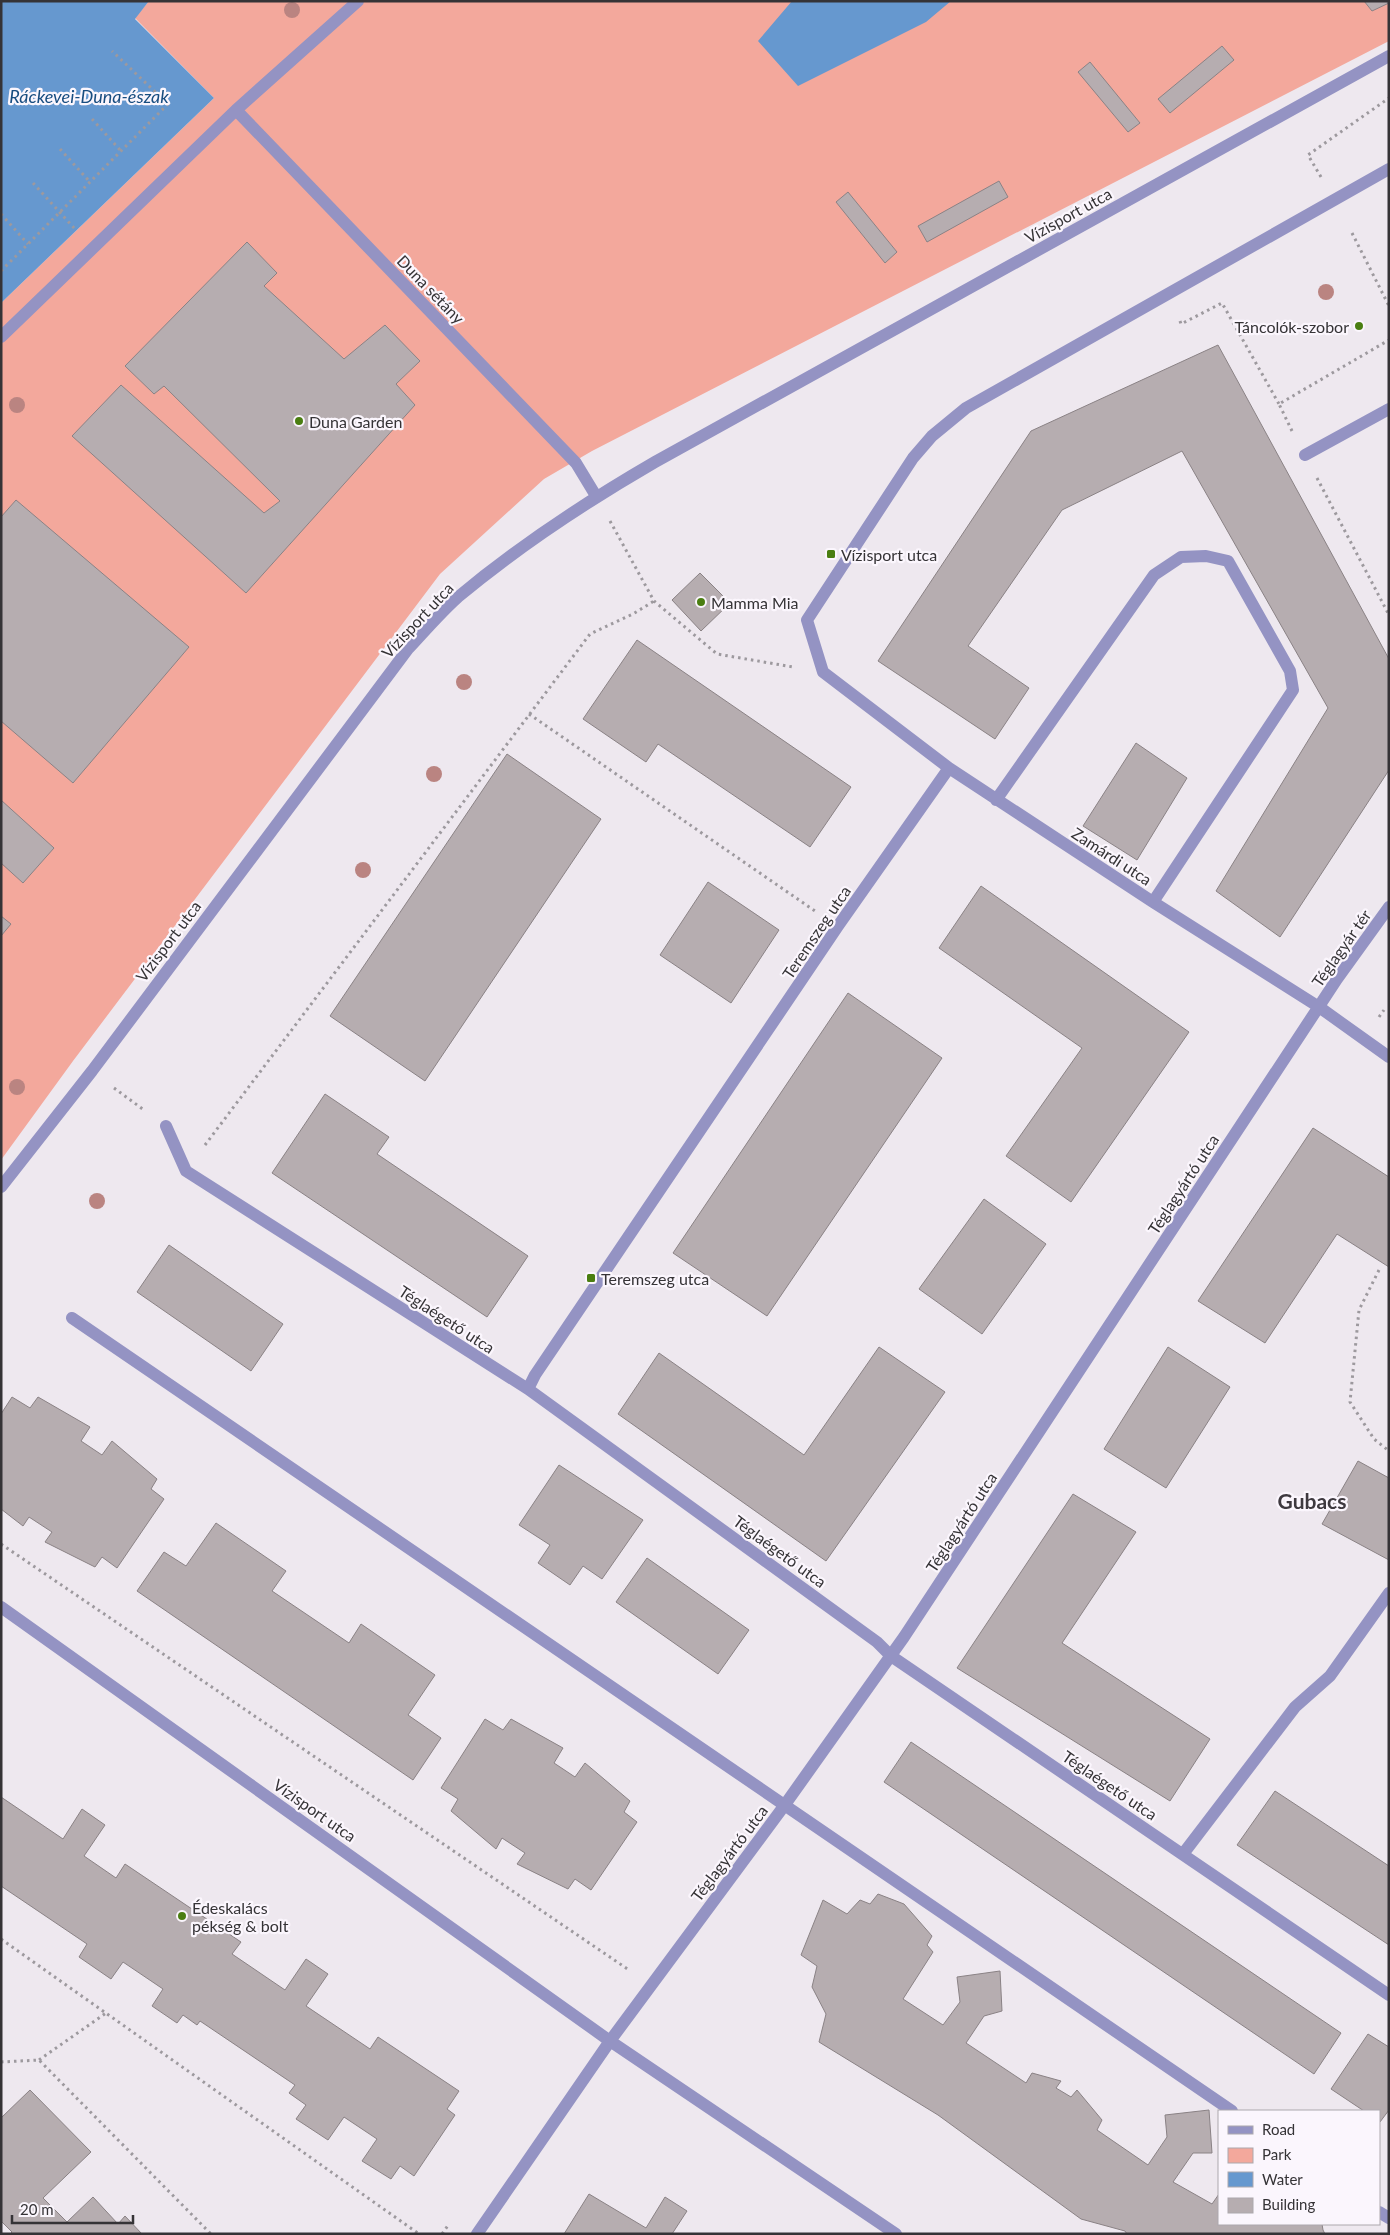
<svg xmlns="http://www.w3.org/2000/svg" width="1390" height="2235" font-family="Lato,sans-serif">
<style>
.green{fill:#f3a89c}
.water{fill:#6698cf}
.building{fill:#b6adb0;stroke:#8a8285}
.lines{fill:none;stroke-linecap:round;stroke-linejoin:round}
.path{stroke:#9d999e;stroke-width:3;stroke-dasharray:2.5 4;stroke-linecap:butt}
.minor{stroke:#9493c3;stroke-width:12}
.tree{fill:#ba8481}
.poi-dot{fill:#4a7e11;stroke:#fbf6fd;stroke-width:2}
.labels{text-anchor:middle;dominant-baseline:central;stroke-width:4.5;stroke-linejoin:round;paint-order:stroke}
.street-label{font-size:16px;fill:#353336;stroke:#fbf6fd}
.poi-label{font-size:16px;fill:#353336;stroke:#fbf6fd;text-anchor:start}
.water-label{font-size:18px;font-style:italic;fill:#184d80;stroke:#fbf6fd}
.district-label{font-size:21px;font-weight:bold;fill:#3e393f;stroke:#fbf6fd}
</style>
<rect width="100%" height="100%" fill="#eee8ef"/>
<path class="green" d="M149,1H1389V41L592,451L544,479L440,574L73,1061L1,1160V303L214,98L135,18Z"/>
<path class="water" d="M1,1H149L135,19L214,98L1,303Z
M792,1H951L926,22L798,86L758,41Z"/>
<path class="building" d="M1364,1H1389V3L1372,11Z
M1222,46L1234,60L1170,113L1158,99Z
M1090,62L1140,123L1128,132L1078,72Z
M999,181L1008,197L927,242L918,226Z
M848,192L897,252L885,263L836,202Z
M247,242L277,273L264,286L344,359L385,325L420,361L396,384L415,405L246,593L72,436L121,385L264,513L280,501L164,386L154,394L125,366Z
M1218,345L1389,659V770L1280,937L1216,891L1328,708L1182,451L1062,510L968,646L1029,688L995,739L878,661L1031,431Z
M16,500L189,647L73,783L1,721V517Z
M700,573L730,603L701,631L672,600Z
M637,640L851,787L810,847L658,744L646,762L583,719Z
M1136,743L1187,778L1137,860L1083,826Z
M507,754L601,819L425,1081L330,1016Z
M1,800L54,848L23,883L1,863Z
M708,882L779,930L731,1003L660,955Z
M981,886L1189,1032L1071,1202L1006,1156L1082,1048L939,948Z
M1,916L11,924L1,936Z
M848,993L942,1058L767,1316L673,1253Z
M325,1094L389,1137L377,1154L528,1256L487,1317L272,1173Z
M1313,1128L1389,1177V1267L1337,1234L1265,1343L1198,1301Z
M984,1199L1046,1244L982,1334L919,1289Z
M169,1245L283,1324L251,1371L137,1292Z
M879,1347L945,1392L826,1561L618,1414L659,1353L804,1455Z
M1168,1347L1230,1387L1166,1488L1104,1449Z
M12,1397L30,1408L38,1397L90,1427L81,1441L102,1455L112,1441L157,1479L151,1489L164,1499L117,1568L102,1557L95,1567L45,1542L52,1532L29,1517L23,1526L1,1509V1414Z
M1358,1461L1389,1478V1560L1322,1524Z
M559,1465L643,1520L602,1579L583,1566L570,1585L538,1563L550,1545L519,1525Z
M1073,1494L1136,1532L1062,1643L1210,1739L1170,1801L957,1668Z
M216,1523L286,1571L272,1591L349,1643L361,1624L435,1675L408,1715L441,1738L413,1780L137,1591L164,1552L186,1566Z
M647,1558L749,1630L718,1674L616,1602Z
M485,1719L503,1730L511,1719L563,1748L554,1763L575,1777L585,1763L630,1801L624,1812L637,1822L591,1890L575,1879L568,1889L517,1864L525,1853L502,1838L496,1849L451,1811L458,1799L441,1788Z
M911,1742L1341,2033L1314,2074L884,1782Z
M1275,1791L1389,1866V1945L1237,1845Z
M1,1797L63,1839L82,1809L105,1825L84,1856L116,1878L125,1864L241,1942L232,1954L285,1990L306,1959L328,1974L306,2006L370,2049L378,2037L459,2091L447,2109L455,2115L414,2176L400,2166L391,2179L362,2161L377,2139L344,2117L328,2140L296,2119L306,2105L289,2093L295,2085L200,2021L197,2025L183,2015L177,2023L152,2006L163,1989L123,1962L111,1979L79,1957L87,1944L1,1886Z
M878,1894L904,1904L932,1936L927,1945L933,1952L903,1999L943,2025L960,2002L957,1977L1000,1971L1002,2011L984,2016L966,2043L1026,2083L1032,2073L1061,2081L1056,2088L1071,2097L1077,2090L1102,2120L1097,2130L1148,2165L1167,2137L1165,2115L1209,2110L1212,2153H1193L1173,2182L1212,2204L1219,2194V2224H1322L1323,2230L1325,2234H1127L1125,2231L1081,2219L938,2115L819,2042L826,2014L812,1987L817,1966L801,1955L823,1900L847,1914L860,1900L870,1904Z
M1368,2034L1389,2047V2110L1380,2122L1379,2111H1364L1331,2089Z
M30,2090L91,2152L43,2198L67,2222L93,2197L118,2224L125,2216L142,2234H10L12,2232L1,2221V2118Z
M589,2194L646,2228L665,2197L687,2211L672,2234H564Z"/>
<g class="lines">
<path class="path" d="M92,119L121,151
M60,149L90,182
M1321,177L1308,155L1389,98
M33,183L75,229
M1,214L28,244
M1352,233L1389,306
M1,271L168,104L112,51
M1180,321L1181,324L1222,303L1279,404
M1292,431L1279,404L1389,340
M1317,478L1389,615
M610,521L654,601L717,654L793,667
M529,714L815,911
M1379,1017L1384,1010
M114,1088L144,1110
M205,1145L590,634L633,614L654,601
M1379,1270L1359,1310L1350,1402L1374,1439L1389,1451
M1,1544L629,1970
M1,1939L419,2234
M39,2060L106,2013
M1,2062L39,2060L211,2234
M442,2234L449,2224"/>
<path class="minor" d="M236,110L576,463L596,496
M1389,169L966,408L932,436L913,458L807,620L823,672L949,768L1153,902L1319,1007L1389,1057
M1,337L236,110L358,1
M1305,455L1389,409
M996,800L1154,575L1181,557L1206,556L1228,561L1290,671L1293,690L1153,902
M166,1126L186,1171L528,1389L877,1642L891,1656L1389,1995
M1,1187L92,1071L408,649C424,632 440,613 458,597C519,546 586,502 655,462L1389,56
M72,1318L1232,2111
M528,1389L535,1375L838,926L949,768
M1,1607L610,2041L896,2234
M1183,1854L1295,1707L1330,1676L1389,1593
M1379,2212L1389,2218
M477,2234L610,2041L784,1806L904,1637L1337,979L1389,907"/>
</g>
<g class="tree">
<circle cx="292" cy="10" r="8"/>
<circle cx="1326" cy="292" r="8"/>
<circle cx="17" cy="405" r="8"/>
<circle cx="464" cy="682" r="8"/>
<circle cx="434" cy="774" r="8"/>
<circle cx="363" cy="870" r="8"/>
<circle cx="17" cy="1087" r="8"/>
<circle cx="97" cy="1201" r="8"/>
</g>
<g class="poi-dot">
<circle cx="1359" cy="326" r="5"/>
<circle cx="299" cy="421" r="5"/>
<rect x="826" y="549" width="10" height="10" rx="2.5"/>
<circle cx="701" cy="602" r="5"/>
<rect x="586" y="1273" width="10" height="10" rx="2.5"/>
<circle cx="182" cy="1916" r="5"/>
</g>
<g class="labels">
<g class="street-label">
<text transform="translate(1068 215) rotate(-29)">Vízisport utca</text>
<text transform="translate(431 289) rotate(46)">Duna sétány</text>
<text transform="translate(417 620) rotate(-47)">Vízisport utca</text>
<text transform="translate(1112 856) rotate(33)">Zamárdi utca</text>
<text transform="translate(816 932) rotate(-56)">Teremszeg utca</text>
<text transform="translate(168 941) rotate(-53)">Vízisport utca</text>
<text transform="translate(1341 948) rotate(-55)">Téglagyár tér</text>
<text transform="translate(1183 1184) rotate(-57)">Téglagyártó utca</text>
<text transform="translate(447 1319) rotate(33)">Téglaégető utca</text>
<text transform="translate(961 1522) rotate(-57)">Téglagyártó utca</text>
<text transform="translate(780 1551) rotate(36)">Téglaégető utca</text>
<text transform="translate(1110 1785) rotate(34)">Téglaégető utca</text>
<text transform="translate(315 1810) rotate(35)">Vízisport utca</text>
<text transform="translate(729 1853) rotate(-53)">Téglagyártó utca</text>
</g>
<g class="poi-label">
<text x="1349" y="326" text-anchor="end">Táncolók-szobor</text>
<text x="309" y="421">Duna Garden</text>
<text x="841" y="554">Vízisport utca</text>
<text x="711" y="602">Mamma Mia</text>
<text x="601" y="1278">Teremszeg utca</text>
<text x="192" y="1907">Édeskalács<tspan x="192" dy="18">pékség &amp; bolt</tspan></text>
</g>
<g class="water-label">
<text x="89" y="96">Ráckevei-Duna-észak</text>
</g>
<g class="district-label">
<text x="1312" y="1500">Gubacs</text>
</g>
</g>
<rect width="1390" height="2235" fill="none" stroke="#353336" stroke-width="5"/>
<rect x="1218" y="2110" width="162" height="115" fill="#fbf6fd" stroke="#aca8ad"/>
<rect x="1228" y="2126" width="25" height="8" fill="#9493c3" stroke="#aca8ad"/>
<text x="1262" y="2135" font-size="15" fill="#353336">Road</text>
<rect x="1228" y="2148" width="25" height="15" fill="#f3a89c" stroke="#aca8ad"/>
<text x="1262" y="2160" font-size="15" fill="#353336">Park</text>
<rect x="1228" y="2172" width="25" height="15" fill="#6698cf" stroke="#aca8ad"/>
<text x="1262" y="2185" font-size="15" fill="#353336">Water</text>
<rect x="1228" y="2198" width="25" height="15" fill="#b6adb0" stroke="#aca8ad"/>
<text x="1262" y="2210" font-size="15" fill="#353336">Building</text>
<path d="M12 2215v8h121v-8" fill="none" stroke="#353336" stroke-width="2.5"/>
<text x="20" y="2215" font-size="15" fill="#353336" stroke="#fbf6fd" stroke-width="4" paint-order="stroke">20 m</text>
</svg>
